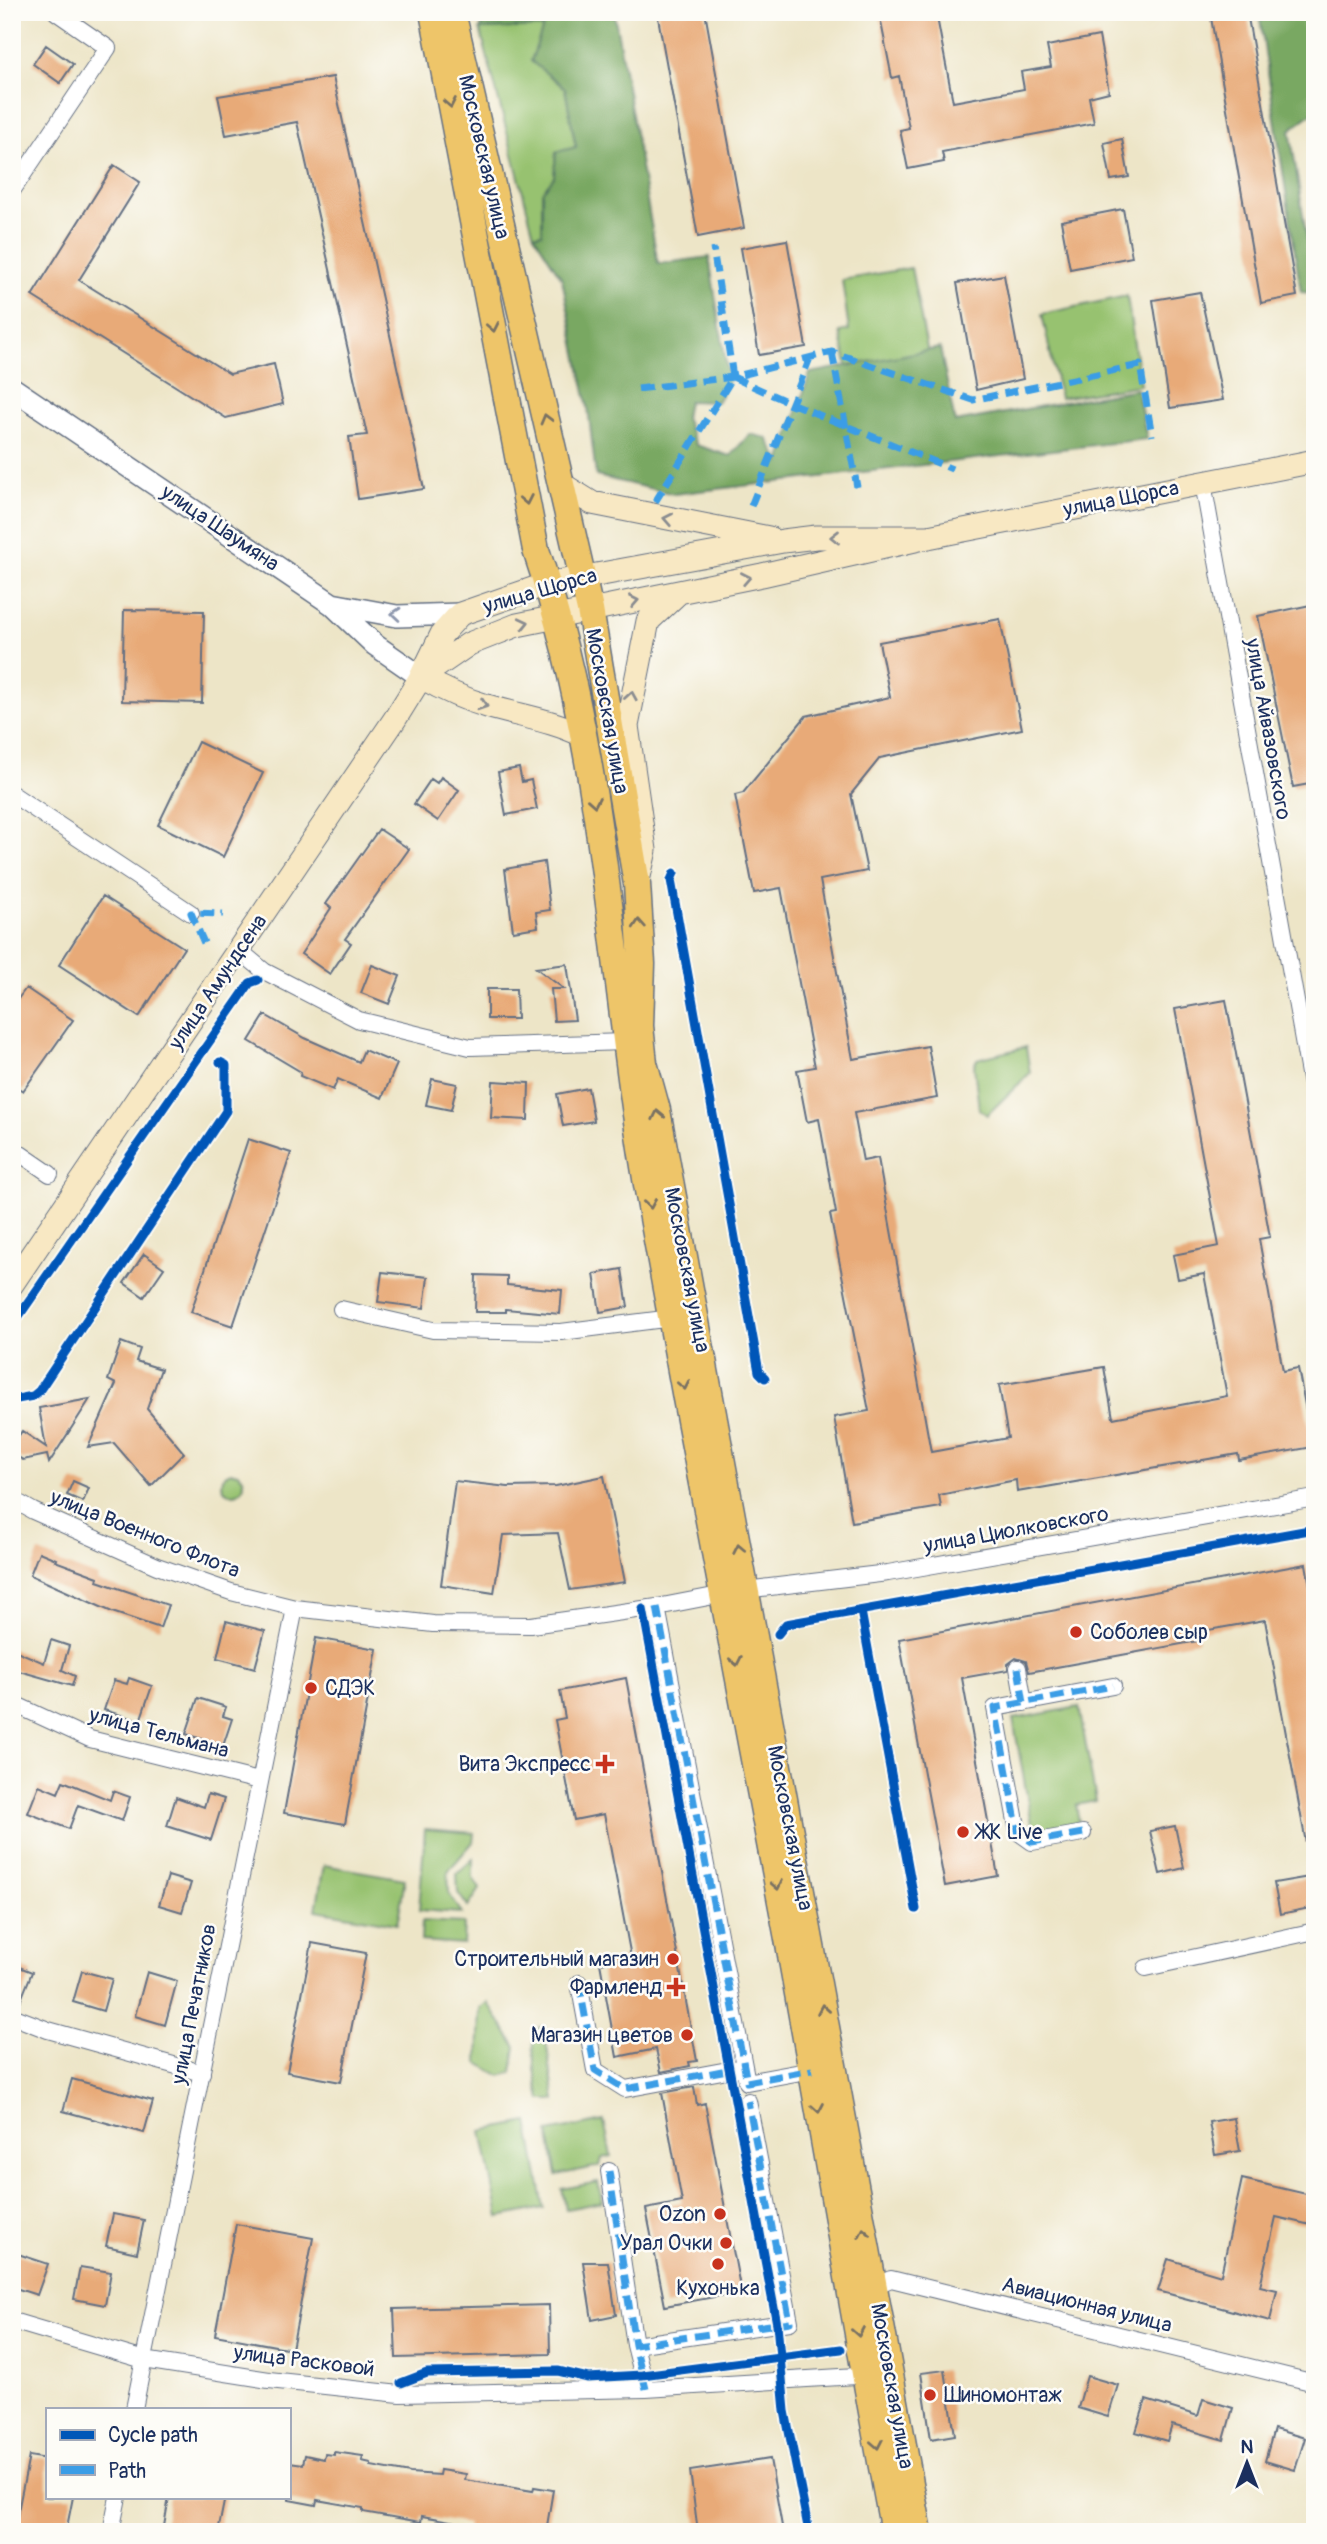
<svg xmlns="http://www.w3.org/2000/svg" width="1327" height="2544" font-family="Pangolin,sans-serif">
<style>
.green{fill:#97c26f;stroke:#597866;stroke-width:2}
.forest{fill:#79a862;stroke:#4a6c60;stroke-width:2}
.building{fill:#e8aa78}
.lines{fill:none;stroke-linecap:round;stroke-linejoin:round}
.minor-casing{stroke:#646f83;stroke-width:18}
.tertiary-casing{stroke:#646f83;stroke-width:24}
.secondary-casing{stroke:#646f83;stroke-width:25}
.primary-casing{stroke:#646f83;stroke-width:29}
.minor{stroke:#fff;stroke-width:16}
.tertiary{stroke:#fff;stroke-width:21}
.secondary{stroke:#f8e8c3;stroke-width:23}
.primary{stroke:#eec569;stroke-width:26}
.quiet{stroke:#3b9de6;stroke-width:7;stroke-dasharray:14 7;stroke-linecap:butt}
.cycleway-casing{stroke:#fdfcf7;stroke-width:13}
.cycleway{stroke:#0057b8;stroke-width:9}
.oneway{stroke:#7a7263}
.oneway2{stroke:#8a8c90}
.oneway3{stroke:#8d97ae}
.poi-dot{fill:#c8321e;stroke:#fdfcf7;stroke-width:2.5}
.labels{text-anchor:middle;dominant-baseline:central;stroke-width:5;stroke-linejoin:round;paint-order:stroke}
.street-label{font-size:21px;fill:#1b2f5e;stroke:#fdfcf7}
.poi-label{font-size:21px;fill:#1b2f5e;stroke:#fdfcf7;text-anchor:end}
</style>
<rect width="100%" height="100%" fill="#fdfcf7"/>
<filter id="ink" filterUnits="userSpaceOnUse"><feTurbulence type="fractalNoise" baseFrequency=".0143" numOctaves="2"/><feDisplacementMap in="SourceGraphic" scale="14" xChannelSelector="R" yChannelSelector="G"/><feConvolveMatrix kernelMatrix="1 2 1 2 8 2 1 2 1" color-interpolation-filters="sRGB"/></filter>
<filter id="wash" filterUnits="userSpaceOnUse"><feTurbulence type="fractalNoise" baseFrequency=".00686" numOctaves="4" result="noise"/><feDisplacementMap in="SourceGraphic" scale="28" xChannelSelector="R" yChannelSelector="G"/><feGaussianBlur stdDeviation="1.57" result="paint"/><feColorMatrix in="noise" values="0 0 0 0 0 0 0 0 0 0 0 0 0 0 0 0 0 1.4 0 .05"/><feComposite in="paint" operator="in"/></filter>
<g filter="url(#wash)">
<rect width="100%" height="100%" fill="#ede5c7"/>
<path class="green" d="M544,27L531,61L565,88L576,148L556,153L554,177L542,192V233L534,235L480,29Z
M911,268L936,394L856,407L840,332L849,330L842,280Z
M1127,296L1140,385L1060,398L1042,314Z
M1026,1047L1030,1073L987,1115L979,1109L974,1066L977,1059Z
M222 1483a11 11 0 1 1 22 0a11 11 0 1 1-22 0Z
M1079,1707L1096,1801L1076,1805L1080,1827L1034,1835L1013,1719Z
M425,1829L474,1833L473,1842L448,1871L449,1894L462,1913L419,1910Z
M473,1859V1878L480,1889L468,1907L458,1893L457,1874Z
M324,1865L405,1879L397,1924L316,1910Z
M422,1921L464,1923L463,1944L421,1941Z
M488,2003L516,2047L512,2072L501,2076L478,2063L480,2008Z
M539,2027H544L555,2100H541C537,2078 527,2047 539,2027Z
M604,2121L611,2156L602,2158L600,2166L557,2175L548,2132Z
M528,2122L544,2208L499,2217L482,2131Z
M598,2182L602,2202L566,2209L562,2189Z"/>
<path class="forest" d="M504,12H614L658,264L709,257L729,382L717,402L688,401L685,418L696,445L730,456L750,434L767,438L780,462L810,373L940,348L955,422L1137,389L1147,439L674,494L596,476L588,408L562,279L534,235L542,233V192L554,177L556,152L576,147L565,88L531,61L543,27L480,29L486,16Z
M1259,12H1305C1307,46 1315,77 1315,111L1290,130L1315,293L1301,292Z"/>
<g id="blocks">
<path class="building" d="M657,12H705L744,228L698,237Z
M879,12H936L953,102L1024,89L1021,72L1051,67L1047,46L1099,36L1109,92L1089,97L1094,123L942,152L944,162L908,169L900,130L909,128L899,76L892,78Z
M1210,12H1247L1297,296L1261,303Z
M46,45L73,64L60,83L33,64Z
M333,77L424,489L358,499L349,437L367,435L297,122L226,135L218,96Z
M1122,139L1129,177L1111,180L1104,143Z
M114,165L140,182L79,280L230,374L274,364L283,404L226,418L32,296Z
M1123,209L1132,257L1070,269L1061,221Z
M787,240L806,347L759,355L741,248Z
M1004,275L1023,379L976,390L957,283Z
M1200,292L1223,400L1170,408L1153,300Z
M1315,604V783L1293,787L1258,616Z
M124,610L204,611L202,703L122,701Z
M1000,619L1022,729L880,758L851,794L867,871L820,880L853,1059L928,1046L937,1098L854,1113L863,1161L878,1158L931,1452L1008,1438L999,1385L1104,1367L1113,1418L1227,1396L1204,1274L1178,1279L1173,1255L1219,1246L1175,1009L1226,1000L1270,1237L1259,1239L1283,1371L1298,1368L1313,1447L1239,1460L1238,1454L1017,1492L1016,1480L939,1495L941,1507L852,1522L834,1417L869,1411L830,1214L836,1213L819,1119L807,1122L797,1070L815,1067L781,888L754,893L735,795L743,793L806,716L890,697L879,642Z
M198,742L263,773L223,857L158,825Z
M519,768L522,782L531,780L537,809L506,815L498,772Z
M441,777L459,790L438,821L414,804L431,779L437,783Z
M379,829L409,849L345,939L351,943L330,974L301,954L331,908L326,904Z
M544,862L550,910L536,912L538,927L513,931L505,869Z
M103,896L184,948L139,1017L59,965Z
M567,964L575,1020L554,1021L551,989H564L536,968Z
M372,965L400,976L389,1004L361,993Z
M26,988L73,1020L23,1091L12,1084V1007Z
M487,989H516L517,1019H487Z
M265,1015L305,1038L359,1062L364,1050L397,1064L382,1098L338,1079L333,1090L300,1076L301,1072L249,1041Z
M432,1079L457,1084L451,1110L426,1105Z
M493,1081L529,1083L528,1120L491,1118Z
M588,1088L594,1121L563,1126L557,1094Z
M248,1139L291,1153L233,1326L191,1312Z
M144,1254L164,1268L144,1297L124,1283Z
M622,1269L628,1307L600,1312L594,1274Z
M382,1272L428,1277L424,1308L378,1302Z
M476,1275L507,1276V1285L562,1290L560,1314L506,1309V1312H475Z
M121,1342L140,1349L136,1361L161,1369L147,1409L184,1453L151,1486L114,1443L88,1447L116,1384L108,1380Z
M90,1399L49,1463L47,1455L23,1460L12,1454V1446L22,1431L46,1447L39,1408Z
M604,1476L625,1582L570,1590L558,1533L503,1535L494,1593L441,1585L455,1481L508,1487L556,1486Z
M73,1481L89,1488L83,1502L67,1495Z
M39,1552L56,1559L55,1561L98,1577L97,1581L168,1605L160,1628L112,1612L30,1575Z
M1306,1564L1315,1614V1842L1306,1843L1265,1620L1197,1632L1198,1641L1029,1672L1026,1661L1016,1658L1008,1664V1670L962,1678L998,1876L945,1886L899,1639Z
M226,1621L265,1631L255,1668L217,1658Z
M316,1638L377,1649L345,1824L284,1813Z
M51,1640L69,1646L62,1670L75,1676L72,1686L12,1669V1649L44,1663Z
M129,1678L152,1686L140,1721L104,1710L114,1680L127,1684Z
M626,1678L697,2061L689,2062L690,2066L661,2072L656,2049L617,2057L600,1963L631,1957L604,1814L574,1820L555,1720L565,1718L560,1691Z
M198,1698L226,1707L223,1716L232,1719L223,1746L186,1734Z
M63,1781L110,1800L113,1791L130,1797L122,1821L78,1805L69,1829L28,1813L39,1785L58,1793Z
M208,1794L224,1799L211,1840L167,1826L176,1797L204,1807Z
M1175,1826L1184,1868L1160,1874L1150,1831Z
M168,1876L191,1883L182,1912L159,1905Z
M1315,1876V1907L1280,1914L1274,1883Z
M312,1943L366,1953L341,2082L287,2072Z
M12,1964L32,1972L18,2007L12,2006Z
M82,1971L112,1979L103,2011L73,2002Z
M147,1972L177,1981L165,2025L135,2016Z
M72,2079L153,2101L144,2133L63,2111Z
M694,2087L697,2105L705,2103L741,2292L665,2306L646,2209L682,2202L662,2093Z
M1234,2118L1240,2151L1215,2155L1209,2122Z
M1242,2179L1315,2196V2226L1276,2217L1260,2286L1277,2290L1270,2321L1158,2291L1168,2259L1221,2275Z
M113,2214L144,2220L137,2253L106,2246Z
M236,2224L313,2238L292,2349L215,2335Z
M18,2254L48,2264L37,2295L12,2287V2271Z
M583,2262H608L616,2315L592,2320Z
M80,2267L111,2272L105,2305L74,2299Z
M549,2305L550,2354L396,2358L394,2309Z
M945,2370L955,2435L931,2439L921,2373Z
M1087,2376L1118,2385L1108,2417L1078,2408Z
M1203,2399L1233,2408L1224,2440L1172,2425L1167,2441L1136,2432L1146,2400L1198,2416Z
M1274,2429L1305,2438L1295,2470L1265,2461Z
M334,2452L363,2456L362,2461L371,2463V2466L410,2473L439,2475L440,2470L466,2474L465,2480L533,2491L534,2487L553,2490L546,2532H490L466,2528L467,2524L422,2516L421,2522L363,2512V2508L317,2500L316,2505L289,2500V2462L303,2464L305,2455L324,2459L325,2454L334,2455Z
M29,2456L47,2459V2497H73L66,2532H14Z
M770,2459L783,2532H698L690,2471Z
M169,2497H225L218,2532H163Z"/>
</g>
</g>
<g filter="url(#ink)">
<use href="#blocks" fill-opacity="0" stroke="#646f83" stroke-width="2"/>
<g class="lines">
<g class="minor-casing">
<path id="minor" d="M12,191L108,48L56,12
M1203,483L1315,1107
M12,794L191,913
M240,951L264,971L359,1020L470,1047L625,1042
M12,1148L50,1174
M341,1309L433,1330L561,1332L672,1318
M12,1499L33,1511L157,1566L231,1592L295,1608L433,1624L531,1625L657,1607L745,1590L888,1573L1315,1498
M657,1607L747,2082L812,2070
M1018,1668L1024,1703
M12,1703L90,1739L259,1781
M1083,1833L1032,1842L1018,1832L995,1708L1113,1686
M1146,1968L1315,1931
M579,1983L595,2070L625,2089L744,2067
M12,2016L48,2030L202,2073
M609,2171L635,2345
M867,2289L891,2279L1315,2383
M12,2321L144,2360L269,2380L400,2394L646,2389L873,2375
M646,2389L635,2345L790,2322L748,2101
M134,2409L295,1608
M111,2532L118,2497"/>
</g>
<g class="tertiary-casing">
<path id="tertiary" d="M12,388L332,604L375,645L421,677
M332,604L397,616L460,614"/>
</g>
<g class="secondary-casing">
<path id="secondary" d="M563,485L592,503L769,538
M424,675L469,644L517,625L762,575L928,537L1315,461
M421,677C442,689 463,699 487,706C519,716 552,720 582,735
M638,881L645,850L627,726L648,621L678,593
M12,1284L395,719L421,677L442,634L460,614L547,584L783,541L816,537H928"/>
</g>
<g class="primary-casing">
<path id="primary" d="M433,12L536,550C608,762 611,989 651,1207C695,1453 743,1698 789,1944C825,2140 857,2336 894,2532
M452,12L590,610L637,884L642,964L640,1026L644,1063L657,1110L919,2532"/>
</g>
<use href="#minor" class="minor"/>
<use href="#tertiary" class="tertiary"/>
<use href="#secondary" class="secondary"/>
<use href="#primary" class="primary"/>
<path class="quiet" d="M832,352L857,487
M733,377C804,411 879,438 952,469
M638,389L733,377L832,352L973,400L1140,365L1152,436
M655,502L733,377L713,248
M751,506L810,358
M204,943L191,913L223,914
M657,1607L747,2082L812,2070
M1018,1668L1024,1703
M1083,1833L1032,1842L1018,1832L995,1708L1113,1686
M579,1983L595,2070L625,2089L733,2069
M609,2171L635,2345
M646,2389L635,2345L790,2322L748,2101"/>
<g class="cycleway-casing">
<path id="cycleway" d="M674,873L671,880L759,1372L765,1378
M12,1326L250,983L258,980
M12,1400L33,1396L39,1391L226,1111V1065L220,1062
M643,1609L777,2324L785,2411L809,2532
M861,1611L916,1909
M778,1634L786,1624L1315,1529
M401,2383L427,2373L558,2371L588,2378L642,2375L841,2349"/>
</g>
<use href="#cycleway" class="cycleway"/>
</g>
<defs><path id="oneway-chevron" d="M-2-3.5L2.5 0L-2 3.5" fill="none" stroke-width="1.6" stroke-linecap="round" stroke-linejoin="round" transform="scale(1.75)"/></defs>
<g class="oneway">
<use href="#oneway-chevron" transform="translate(450 103) rotate(79)"/>
<use href="#oneway-chevron" transform="translate(493 327) rotate(79)"/>
<use href="#oneway-chevron" transform="translate(546 419) rotate(-105)"/>
<use href="#oneway-chevron" transform="translate(526 500) rotate(79)"/>
<use href="#oneway-chevron" transform="translate(594 802) rotate(80)"/>
<use href="#oneway-chevron" transform="translate(639 924) rotate(-94)"/>
<use href="#oneway-chevron" transform="translate(658 1115) rotate(-102)"/>
<use href="#oneway-chevron" transform="translate(650 1204) rotate(80)"/>
<use href="#oneway-chevron" transform="translate(684 1385) rotate(79)"/>
<use href="#oneway-chevron" transform="translate(739 1549) rotate(-101)"/>
<use href="#oneway-chevron" transform="translate(736 1661) rotate(79)"/>
<use href="#oneway-chevron" transform="translate(777 1885) rotate(79)"/>
<use href="#oneway-chevron" transform="translate(823 2009) rotate(-100)"/>
<use href="#oneway-chevron" transform="translate(818 2108) rotate(80)"/>
<use href="#oneway-chevron" transform="translate(864 2233) rotate(-100)"/>
<use href="#oneway-chevron" transform="translate(858 2332) rotate(80)"/>
<use href="#oneway-chevron" transform="translate(877 2444) rotate(79)"/>
</g>
<g class="oneway2">
<use href="#oneway-chevron" transform="translate(668 519) rotate(-169)"/>
<use href="#oneway-chevron" transform="translate(835 537) rotate(180)"/>
<use href="#oneway-chevron" transform="translate(746 578) rotate(-11)"/>
<use href="#oneway-chevron" transform="translate(634 601) rotate(-11)"/>
<use href="#oneway-chevron" transform="translate(524 623) rotate(-13)"/>
<use href="#oneway-chevron" transform="translate(631 696) rotate(-81)"/>
<use href="#oneway-chevron" transform="translate(483 705) rotate(18)"/>
</g>
<use class="oneway3" href="#oneway-chevron" transform="translate(396 614) rotate(-175)"/>
</g>
<g class="poi-dot">
<circle cx="1076" cy="1632" r="7"/>
<circle cx="311" cy="1688" r="7"/>
<path d="M601.5 1753.5h7v7h7v7h-7v7h-7v-7h-7v-7h7z"/>
<circle cx="963" cy="1832" r="7"/>
<circle cx="673" cy="1959" r="7"/>
<path d="M672.5 1976.5h7v7h7v7h-7v7h-7v-7h-7v-7h7z"/>
<circle cx="687" cy="2035" r="7"/>
<circle cx="720" cy="2214" r="7"/>
<circle cx="726" cy="2243" r="7"/>
<circle cx="718" cy="2264" r="7"/>
<circle cx="930" cy="2395" r="7"/>
</g>
<g class="labels">
<g class="street-label">
<text transform="translate(484 157) rotate(77)">Московская улица</text>
<text transform="translate(1121 499) rotate(-11)">улица Щорса</text>
<text transform="translate(220 528) rotate(34)">улица Шаумяна</text>
<text transform="translate(540 591) rotate(-16)">улица Щорса</text>
<text transform="translate(607 711) rotate(80)">Московская улица</text>
<text transform="translate(1268 729) rotate(80)">улица Айвазовского</text>
<text transform="translate(218 982) rotate(-56)">улица Амундсена</text>
<text transform="translate(687 1270) rotate(79)">Московская улица</text>
<text transform="translate(1016 1530) rotate(-10)">улица Циолковского</text>
<text transform="translate(145 1534) rotate(22)">улица Военного Флота</text>
<text transform="translate(159 1733) rotate(15)">улица Тельмана</text>
<text transform="translate(790 1828) rotate(79)">Московская улица</text>
<text transform="translate(194 2004) rotate(-79)">улица Печатников</text>
<text transform="translate(1087 2305) rotate(14)">Авиационная улица</text>
<text transform="translate(304 2361) rotate(7)">улица Расковой</text>
<text transform="translate(892 2386) rotate(80)">Московская улица</text>
</g>
<g class="poi-label">
<text x="1090" y="1632" text-anchor="start">Соболев сыр</text>
<text x="325" y="1688" text-anchor="start">СДЭК</text>
<text x="591" y="1764">Вита Экспресс</text>
<text x="977" y="1832" text-anchor="start">ЖК Live</text>
<text x="659" y="1959">Строительный магазин</text>
<text x="662" y="1987">Фармленд</text>
<text x="673" y="2035">Магазин цветов</text>
<text x="706" y="2214">Ozon</text>
<text x="712" y="2243">Урал Очки</text>
<text x="718" y="2288" text-anchor="middle">Кухонька</text>
<text x="944" y="2395" text-anchor="start">Шиномонтаж</text>
</g>
</g>
<rect width="1327" height="2544" fill="none" stroke="#fdfcf7" stroke-width="42"/>
<rect x="46" y="2408" width="245" height="91" fill="#fdfcf7" stroke="#a3aaba" stroke-width="2"/>
<rect x="60" y="2430" width="35" height="10" fill="#0057b8" stroke="#a3aaba" stroke-width="2"/>
<text x="108" y="2442" font-size="21" fill="#1b2f5e">Cycle path</text>
<rect x="60" y="2465" width="35" height="10" fill="#3b9de6" stroke="#a3aaba" stroke-width="2"/>
<text x="108" y="2478" font-size="21" fill="#1b2f5e">Path</text>
<g transform="translate(1247 2463)" stroke="#fdfcf7" stroke-width="5" paint-order="stroke">
<path d="M0-5L12 26L0 18L-12 26Z" fill="#1b2f5e"/>
<text y="-10" font-size="19" font-weight="bold" text-anchor="middle" fill="#1b2f5e">N</text>
</g>
</svg>
